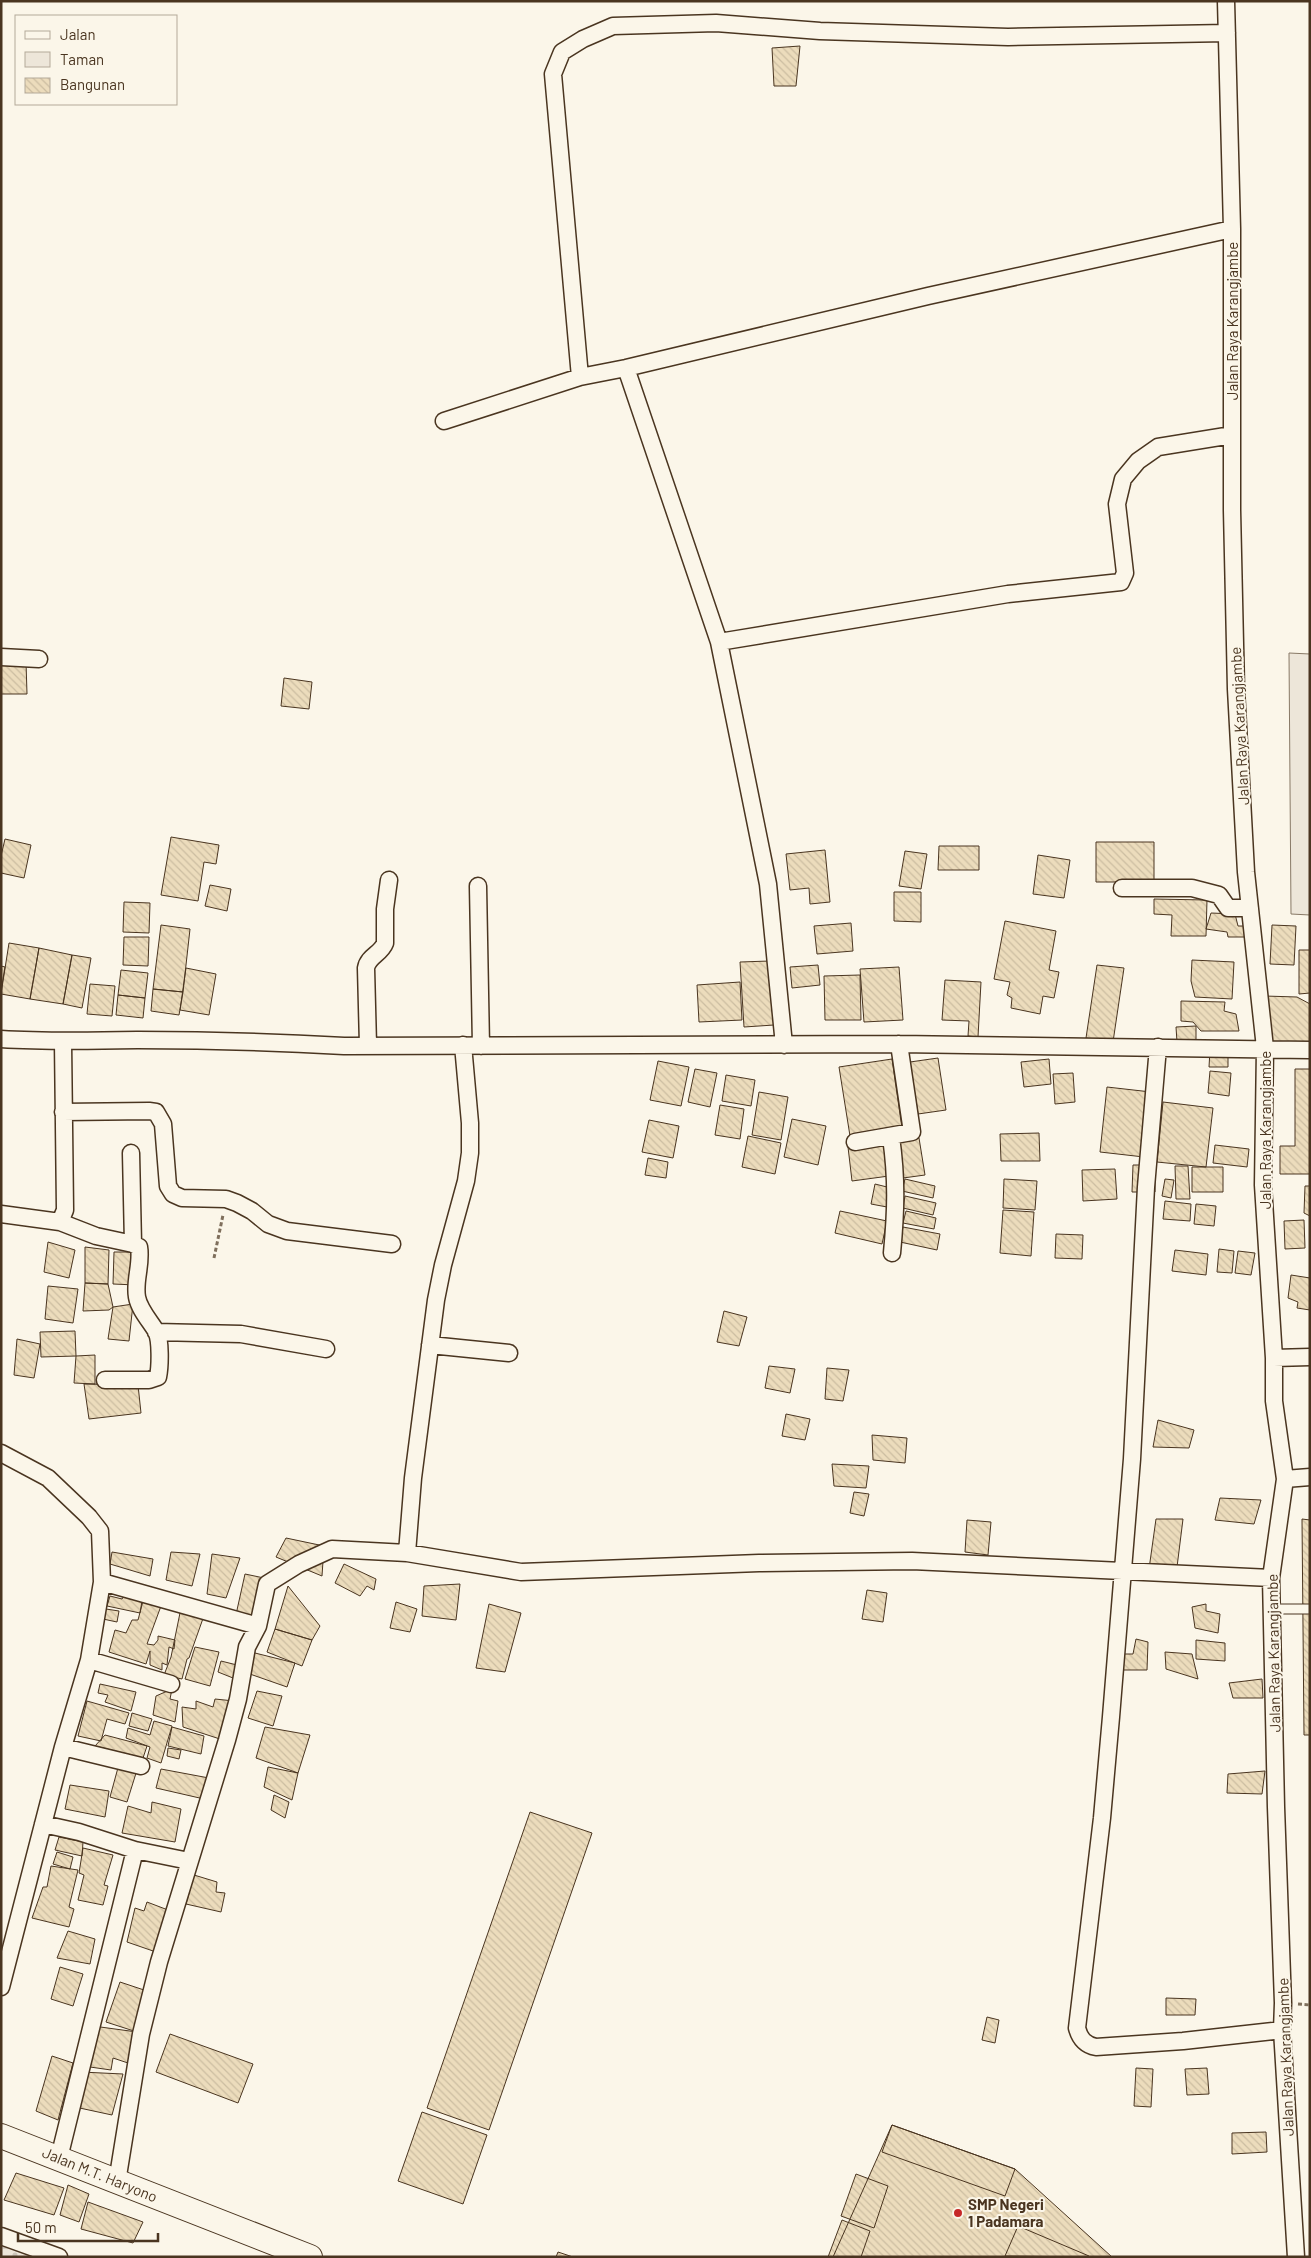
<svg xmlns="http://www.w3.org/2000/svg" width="1311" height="2258" font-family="Barlow,sans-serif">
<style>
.cemetery{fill:url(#cemetery-stones);stroke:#887966}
.green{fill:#ede6d9;stroke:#887966}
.building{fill:url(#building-back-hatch);stroke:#4a3520}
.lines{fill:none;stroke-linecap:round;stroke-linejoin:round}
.lane-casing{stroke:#4a3520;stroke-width:11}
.street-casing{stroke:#4a3520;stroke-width:19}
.secondary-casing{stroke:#4a3520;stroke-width:26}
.path{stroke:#7f6f5c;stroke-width:3;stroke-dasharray:4 2.5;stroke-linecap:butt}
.lane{stroke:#fbf6e9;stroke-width:9}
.street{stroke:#fbf6e9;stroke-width:16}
.secondary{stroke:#fbf6e9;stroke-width:24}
.poi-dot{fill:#c62828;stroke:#fbf6e9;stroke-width:2}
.labels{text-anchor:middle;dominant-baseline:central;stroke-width:4;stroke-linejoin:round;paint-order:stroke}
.street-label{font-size:15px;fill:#4a3520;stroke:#fbf6e9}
.poi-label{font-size:15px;font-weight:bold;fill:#4a3520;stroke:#fbf6e9;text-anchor:start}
</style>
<defs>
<pattern id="cemetery-stones" width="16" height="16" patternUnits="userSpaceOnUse" patternTransform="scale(1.25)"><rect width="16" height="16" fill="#ede6d9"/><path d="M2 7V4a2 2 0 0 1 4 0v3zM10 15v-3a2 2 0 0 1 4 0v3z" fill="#cdc6ba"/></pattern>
<pattern id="building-back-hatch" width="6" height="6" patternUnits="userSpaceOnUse" patternTransform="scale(1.25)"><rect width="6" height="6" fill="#ecdcbc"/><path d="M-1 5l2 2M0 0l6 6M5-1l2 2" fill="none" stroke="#ccbda1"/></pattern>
</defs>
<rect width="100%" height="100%" fill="#fbf6e9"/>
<path class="cemetery" d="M1,2240L35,2257H1Z"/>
<path class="green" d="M1289,653L1310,654V915L1291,914Z"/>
<path class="building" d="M800,46L796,86H774L772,48Z
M26,662L27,694H1V663Z
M284,678L312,682L309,709L281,706Z
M171,837L219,845L216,864L204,862L198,901L161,895Z
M5,839L31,845L24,878L1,873V856Z
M1096,842H1154V882H1096Z
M939,846H979V870H938Z
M825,850L830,902L810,904L809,888L790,890L786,854Z
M905,851L927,854L921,889L899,886Z
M1038,855L1070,860L1064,898L1033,894Z
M210,885L231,889L227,911L205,906Z
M894,892H921V922L894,921Z
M1154,899L1207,900L1206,936H1171L1172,915L1154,914Z
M124,902L150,903L149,933L123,932Z
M1211,913L1235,914L1238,926H1246L1245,937H1228L1227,932L1206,929Z
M1005,921L1056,931L1049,970L1059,972L1054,998L1043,996L1040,1014L1011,1008L1012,998L1007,995L1010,982L994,979Z
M851,923L853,951L817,954L814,926Z
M161,925L190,929L183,992L153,989Z
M1272,925L1296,926L1294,965L1270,964Z
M124,937H149L148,966L123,965Z
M9,943L39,948L30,999L1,994Z
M39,948L72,955L63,1004L30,999Z
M1299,950H1310V993L1299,994Z
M72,955L91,958L82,1008L63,1004Z
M1192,960L1234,962L1232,999L1195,997L1191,981Z
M770,961L774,1025L744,1027L740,962Z
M818,965L820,985L792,988L790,967Z
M1097,965L1124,968L1113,1042L1086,1038Z
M1,966L5,967L1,991Z
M899,967L903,1020L864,1022L860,969Z
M186,968L216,974L209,1015L180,1010Z
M121,970L148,973L145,998L118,995Z
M860,975L861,1020H825L824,976Z
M945,980L981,982L978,1037L968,1036L969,1021L942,1020Z
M740,982L742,1020L699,1022L697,985Z
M90,984L115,986L112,1016L87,1014Z
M153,989L183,992L179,1015L151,1011Z
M118,995L145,998L143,1018L116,1015Z
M1264,996L1297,997L1310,1004V1050L1261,1047Z
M1181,1001L1225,1002L1224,1011L1236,1014L1239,1031H1201L1193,1022L1181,1021Z
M1196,1026V1041L1177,1042L1176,1027Z
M1210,1050L1228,1051V1067H1209Z
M938,1058L946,1110L918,1114L910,1062Z
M892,1059L902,1128L850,1136L839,1067Z
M1049,1059L1051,1084L1024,1087L1021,1062Z
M658,1061L689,1067L681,1106L650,1100Z
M695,1069L717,1073L710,1107L688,1102Z
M1295,1069H1310V1174H1280V1146H1295Z
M1210,1071L1231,1073L1229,1096L1208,1093Z
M1073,1073L1075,1102L1055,1104L1053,1074Z
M726,1075L755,1080L751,1106L722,1101Z
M1107,1087L1151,1092L1144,1157L1100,1152Z
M759,1092L788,1097L781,1140L752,1135Z
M1163,1102L1213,1108L1206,1167L1157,1162Z
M720,1105L744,1109L740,1139L715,1135Z
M792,1119L826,1126L818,1165L784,1157Z
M649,1120L679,1126L673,1158L642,1152Z
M1039,1133L1040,1161H1001L1000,1134Z
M748,1136L781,1143L775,1174L742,1167Z
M919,1138L925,1175L903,1178L897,1141Z
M885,1143L889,1176L852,1181L848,1147Z
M1215,1145L1249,1149L1247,1167L1213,1163Z
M648,1158L668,1162L666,1178L645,1175Z
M1133,1165H1155V1192H1132Z
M1175,1166H1188L1190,1199H1176Z
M1192,1167H1223V1192H1192Z
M1115,1169L1117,1199L1083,1201L1082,1170Z
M905,1179L935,1186L933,1198L902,1191Z
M1004,1179L1037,1181L1035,1210L1003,1208Z
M1165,1179L1174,1180L1171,1198L1162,1196Z
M875,1184L891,1188L887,1207L871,1204Z
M1305,1186H1310V1216L1304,1213Z
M905,1196L936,1203L933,1215L903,1208Z
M1165,1201L1191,1204L1190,1221L1163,1219Z
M1196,1204L1216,1206L1214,1226L1194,1224Z
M1003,1210L1034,1212L1031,1256L1000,1253Z
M840,1211L887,1221L882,1244L835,1233Z
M906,1211L936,1218L934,1229L903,1223Z
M1304,1220L1305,1248L1285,1249L1284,1221Z
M903,1227L940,1234L937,1250L900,1242Z
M1056,1234L1083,1235L1082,1259L1055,1258Z
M48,1242L75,1250L69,1278L44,1272Z
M85,1247L109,1250L108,1284L85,1283Z
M1219,1249L1234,1251L1232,1273L1217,1272Z
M1175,1250L1208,1254L1206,1275L1172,1271Z
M1238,1251L1255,1253L1251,1275L1235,1273Z
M114,1252H136V1285L113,1284Z
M1291,1275L1310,1278V1310L1297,1308L1298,1302L1288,1298Z
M85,1283L108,1284L113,1307L109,1310L83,1311Z
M48,1286L78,1289L73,1323L45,1319Z
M133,1304L129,1341L108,1339L113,1307Z
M724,1311L747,1317L739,1346L717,1342Z
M75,1331L76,1356L41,1357L40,1332Z
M17,1339L40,1344L34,1378L14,1375Z
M95,1355V1384L74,1383L76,1356Z
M769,1366L795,1369L790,1393L765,1388Z
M827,1368L849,1370L843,1401L825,1399Z
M84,1384L138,1385L141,1413L89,1419Z
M786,1414L810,1419L805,1440L782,1436Z
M1158,1420L1194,1430L1189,1448L1153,1447Z
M872,1435L907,1438L905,1463L873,1460Z
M832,1464L869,1466L866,1488L834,1486Z
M854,1492L869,1494L864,1516L850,1513Z
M1220,1498L1261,1500L1254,1524L1215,1520Z
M1156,1519H1183L1177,1567L1149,1569Z
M1302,1519L1310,1520V1735H1304Z
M967,1520L991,1522L988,1555L965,1552Z
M286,1538L324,1546L322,1576L276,1557Z
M112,1552L153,1559L150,1576L110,1564Z
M171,1552L200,1554L192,1586L166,1580Z
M212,1554L240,1558L226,1598L207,1594Z
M344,1564L376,1579L374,1590L367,1586L360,1596L335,1583Z
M245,1574L264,1578L254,1623L235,1619Z
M460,1584L456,1620L422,1616L424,1586Z
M288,1586L320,1626L312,1640L275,1629Z
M867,1590L887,1593L883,1622L862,1619Z
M127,1591L142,1601L140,1613L107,1606L110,1596L122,1599Z
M143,1601L161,1606L147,1644L154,1645L158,1640V1636L175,1640L174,1649L169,1647L167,1665L162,1663V1670L150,1665V1651L146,1664L109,1652L115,1630L126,1633L132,1620H138Z
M396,1602L417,1609L410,1632L390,1628Z
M489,1604L521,1613L505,1672L476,1668Z
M1206,1604V1611L1220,1614L1218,1633L1195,1628L1192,1607Z
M181,1608L206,1610L189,1658L187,1659L182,1679L164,1675L171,1657Z
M106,1609L119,1611L117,1622L103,1619Z
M275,1629L312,1640L302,1666L267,1652Z
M1136,1639L1148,1642L1147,1670H1122V1654H1133Z
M1196,1640L1225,1643V1661L1196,1659Z
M195,1647L219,1652L210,1686L185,1679Z
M251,1652L295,1663L287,1687L247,1673Z
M1165,1652L1192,1654L1198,1679L1166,1669Z
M221,1661L241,1666L238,1680L218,1672Z
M1262,1679L1263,1698H1233L1229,1683Z
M100,1684L136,1692L131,1711L105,1702L108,1695L98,1693Z
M172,1689L170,1699L178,1701L175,1722L153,1715L156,1696Z
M257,1691L282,1696L273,1726L248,1718Z
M215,1699L234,1701L223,1740L183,1727L182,1707L196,1709V1701L213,1707Z
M87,1701L129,1713L125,1724L107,1719L101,1741L78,1736Z
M132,1713L152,1719L148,1731L129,1726Z
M154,1721L172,1726L161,1763L147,1758L150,1747L126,1738L128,1728L150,1735Z
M172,1727L204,1736L201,1754L168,1746Z
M265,1727L310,1735L298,1773L256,1758Z
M105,1735L147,1746L143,1758L95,1746Z
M168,1748L181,1750L179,1759L167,1756Z
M119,1764L137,1770L127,1802L110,1797Z
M268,1767L298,1773L292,1800L264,1787Z
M161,1769L209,1778L204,1799L156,1788Z
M1265,1771L1262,1794L1227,1793L1228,1774Z
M70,1785L109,1791L105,1817L65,1809Z
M274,1795L289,1802L285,1818L271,1810Z
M152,1802L181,1809L175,1842L122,1833L128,1806L151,1813Z
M530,1812L592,1833L489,2130L427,2108Z
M59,1837L83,1842L82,1856L55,1850Z
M83,1848L113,1855L104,1885L108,1886L103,1905L78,1900L84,1875L79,1873Z
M57,1852L73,1857L70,1869L53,1864Z
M51,1866L78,1870L69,1907L74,1909L69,1927L32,1918L43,1887H47Z
M194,1875L217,1882L216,1892L225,1893L221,1912L186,1904Z
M147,1902L168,1910L156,1952L127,1942L135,1908L144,1911Z
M68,1931L95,1939L90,1964L57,1958Z
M60,1967L83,1974L73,2006L51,1999Z
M120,1982L156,1994L137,2032L106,2022Z
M1166,1998L1196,1999L1195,2015H1166Z
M987,2017L999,2020L995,2043L982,2040Z
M93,2026L137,2032L131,2064L113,2058L111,2070L83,2066Z
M170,2034L253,2064L238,2103L156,2072Z
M52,2056L73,2063L58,2120L36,2111Z
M1136,2068L1153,2069L1151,2107L1134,2106Z
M1207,2068L1209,2094L1187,2095L1185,2069Z
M81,2072L123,2074L112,2115L75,2107Z
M422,2112L487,2135L463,2204L398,2181Z
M892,2125L1015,2169L1005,2196L882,2152Z
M892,2125L1015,2169L1112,2257H833Z
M1266,2132L1267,2152L1232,2154V2133Z
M16,2173L64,2188L54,2215L4,2200Z
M856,2174L888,2186L874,2228L841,2216Z
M68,2185L89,2194L79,2222L60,2215Z
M88,2202L143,2222L133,2243L81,2229Z
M842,2220L870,2231L861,2257H828Z
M1018,2226L1089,2256V2257L1005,2256Z
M558,2252L573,2257H556Z"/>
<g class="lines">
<g class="lane-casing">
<path id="lane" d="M1272,1609H1310"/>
</g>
<g class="street-casing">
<path id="street" d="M1226,1L1232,229V510L1236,689L1246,872L1265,1048L1263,1185L1274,1358V1401L1285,1479L1271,1578L1276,1807L1283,2003L1282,2030L1296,2257
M626,368L719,642L768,884L784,1045
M580,377L553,74L562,52L583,39L613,26L716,23L820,31L1008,37L1227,33
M444,421L580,377L626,368L928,296L1232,229
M719,642L1008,594L1121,582L1125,573L1117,504L1123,479L1138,461L1158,447L1232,435
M1,657L39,659
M478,886L481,1046
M1122,888H1192L1219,895L1228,908H1250
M1,1039C47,1042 92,1041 138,1040C207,1040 275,1042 344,1046L899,1044L1310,1050
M368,1045L366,968C368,956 381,954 385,943V909L389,880
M463,1045L470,1123V1153L466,1181L443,1265L436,1300L413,1478L407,1553L521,1572L759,1563L912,1561L1271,1578
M1158,1047L1146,1187L1132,1459L1111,1717L1102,1818L1077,2028C1080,2039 1085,2045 1096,2047L1183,2041L1282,2030
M63,1112L149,1111L156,1112L163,1124L168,1186L173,1194L182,1198L226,1199L237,1203L252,1211L268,1224L287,1231L392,1244
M891,1137C897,1179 896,1211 892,1253
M855,1142L912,1132L899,1044
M1,1214L60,1222L65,1210L63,1042
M60,1222L96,1236L133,1244
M156,1332L241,1334L326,1349
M430,1345L509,1353
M1274,1358L1310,1357
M105,1380H149L158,1377C160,1367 161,1340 156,1331C150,1321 139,1309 137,1297C134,1281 142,1264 139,1247L133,1244L131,1153
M1,1453L48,1478L89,1517L100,1531L102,1582L89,1660L63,1747L1,1987
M1285,1479L1310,1477
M102,1582L258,1626
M89,1660L171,1684
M63,1747L141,1766
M43,1824L79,1832L135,1850L59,2158
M135,1850L189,1861
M117,2182L141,2034L159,1962L227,1740L238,1699L247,1647L258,1626L267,1584L299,1564L332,1549L407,1553
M1,2236L59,2257"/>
</g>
<g class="secondary-casing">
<path id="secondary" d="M1,2136L310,2257"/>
</g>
<path class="path" d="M214,1258L223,1215
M1298,2004L1310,2005"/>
<use href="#lane" class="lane"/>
<use href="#street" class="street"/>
<use href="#secondary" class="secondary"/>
</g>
<circle class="poi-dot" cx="958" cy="2213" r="5"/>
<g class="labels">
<g class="street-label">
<text transform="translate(1232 321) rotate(-90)">Jalan Raya Karangjambe</text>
<text transform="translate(1239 726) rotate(-93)">Jalan Raya Karangjambe</text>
<text transform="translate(1265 1130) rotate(-90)">Jalan Raya Karangjambe</text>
<text transform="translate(1273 1653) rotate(-91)">Jalan Raya Karangjambe</text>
<text transform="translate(1285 2057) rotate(-92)">Jalan Raya Karangjambe</text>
<text transform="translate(100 2174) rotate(22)">Jalan M.T. Haryono</text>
</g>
<g class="poi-label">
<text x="968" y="2204">SMP Negeri<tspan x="968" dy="17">1 Padamara</tspan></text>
</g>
</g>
<rect width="1311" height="2258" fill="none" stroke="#4a3520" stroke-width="5"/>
<rect x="15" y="15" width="162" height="90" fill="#fbf6e9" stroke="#b4a999"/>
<rect x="25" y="31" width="25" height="8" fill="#fbf6e9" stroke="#b4a999"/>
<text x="60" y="40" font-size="15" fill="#4a3520">Jalan</text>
<rect x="25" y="52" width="25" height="15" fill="#ede6d9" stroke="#b4a999"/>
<text x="60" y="65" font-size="15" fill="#4a3520">Taman</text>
<rect x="25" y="78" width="25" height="15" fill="url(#building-back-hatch)" stroke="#b4a999"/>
<text x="60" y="90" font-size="15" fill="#4a3520">Bangunan</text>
<path d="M18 2233v8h140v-8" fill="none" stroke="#4a3520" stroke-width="2.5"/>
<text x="25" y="2233" font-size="15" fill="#4a3520" stroke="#fbf6e9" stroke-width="4" paint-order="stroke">50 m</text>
</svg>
